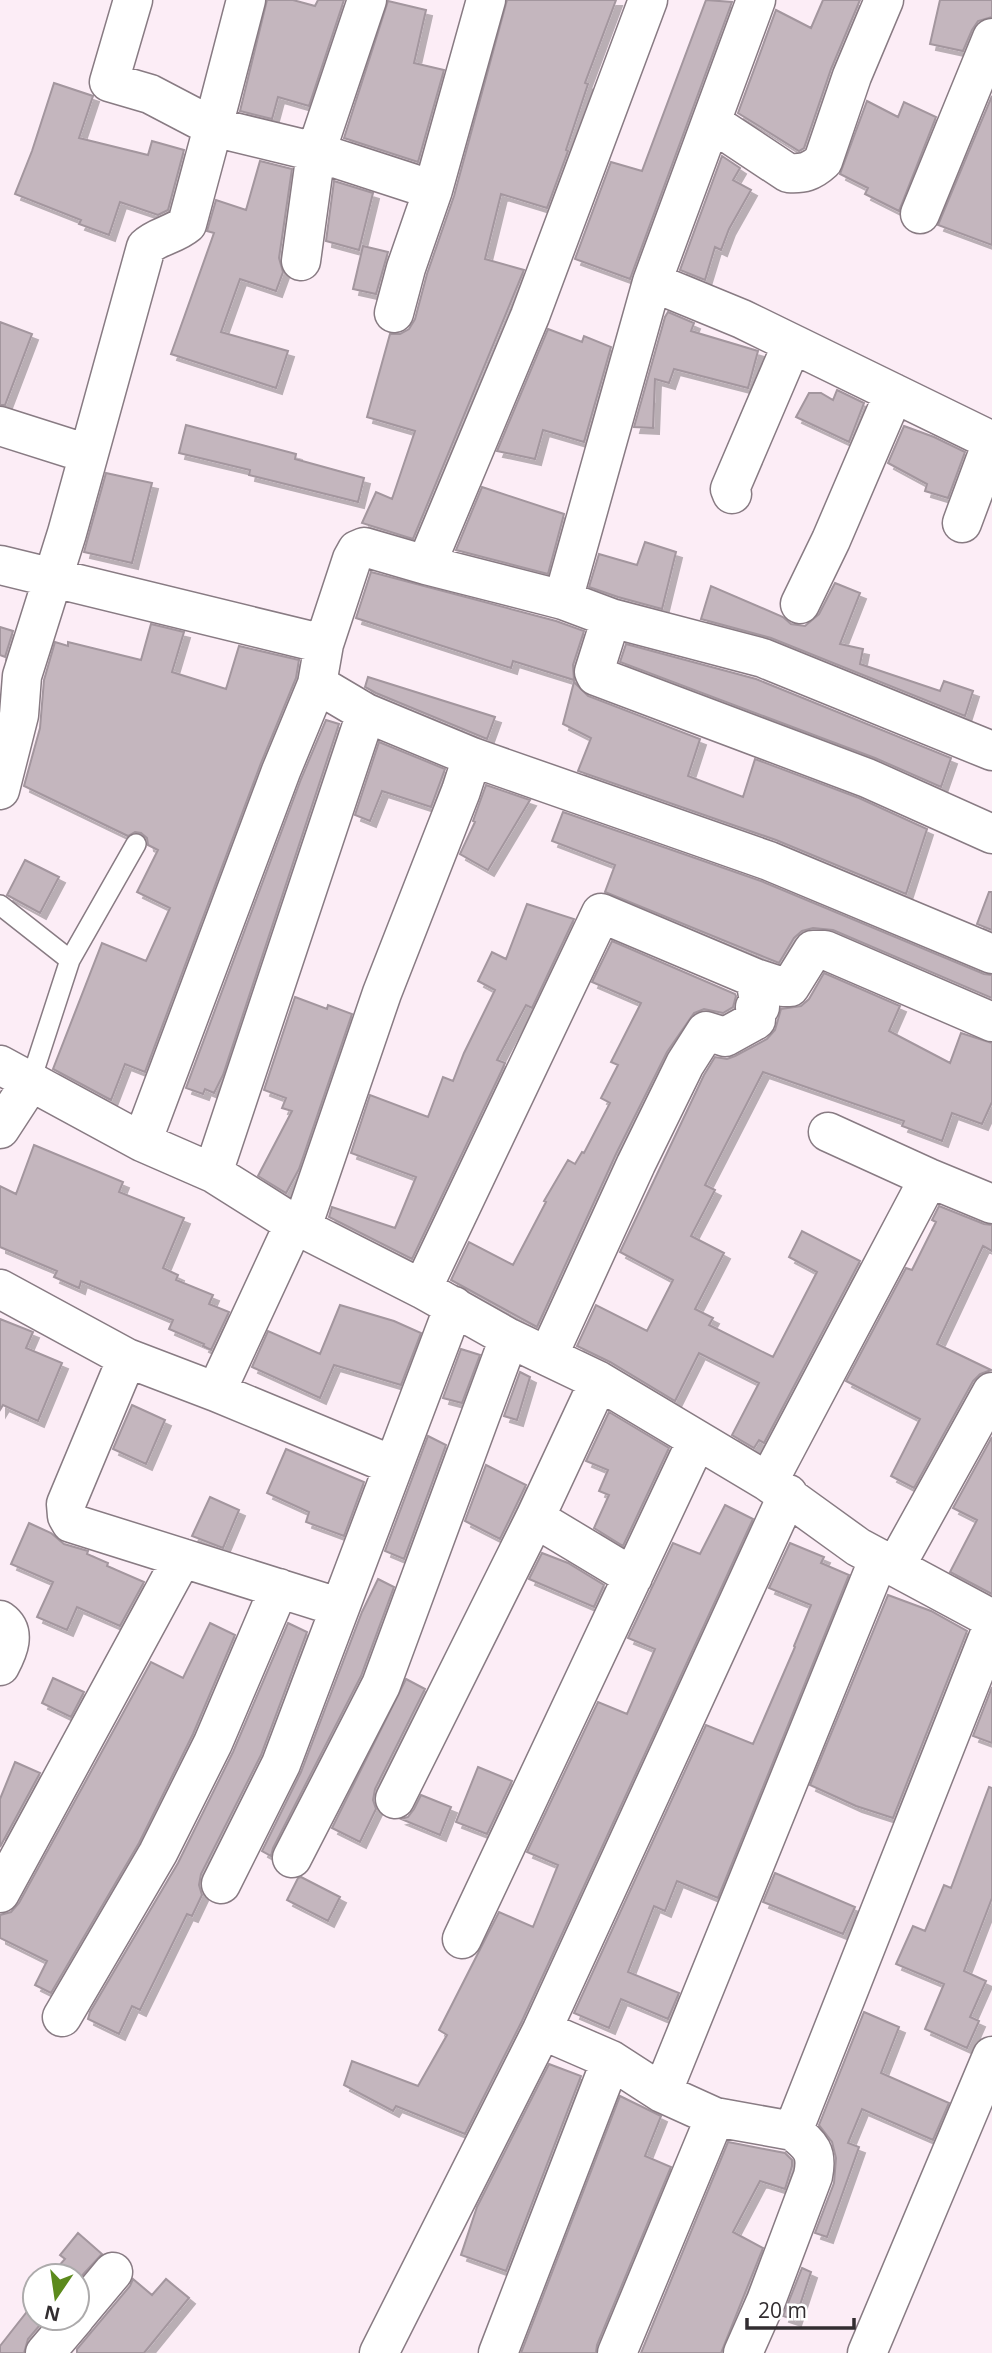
<svg xmlns="http://www.w3.org/2000/svg" width="992" height="2353" font-family="'Open Sans',sans-serif">
<style>
.building{fill:#c4b6be;stroke:#a3969e;stroke-width:2;filter:url(#shadow)}
.lines{fill:none;stroke-linecap:round;stroke-linejoin:round}
.service-casing{stroke:#887b83;stroke-width:22}
.minor-casing{stroke:#887b83;stroke-width:41}
.service{stroke:#fff;stroke-width:19}
.minor{stroke:#fff;stroke-width:38}
</style>
<defs>
<filter id="shadow"><feDropShadow dx="6" dy="6" stdDeviation="0" flood-color="#0004"/></filter>
</defs>
<rect width="100%" height="100%" fill="#fcedf6"/>
<path class="building" d="M267,0H293L315,6L318,0H344L309,106L278,97L272,119L240,111Z
M507,0H616L585,83L588,84L566,150L568,151L547,208L501,194L485,259L524,270L413,539L362,523L376,492L392,499L415,431L367,417L390,334H400L409,329L415,319L427,274L454,196Z
M706,0L732,2L630,279L575,259L611,162L642,171Z
M823,0H860L831,69L804,148L799,151L738,113L776,10L811,28Z
M940,0H992V17L978,21L972,30L963,51L930,44Z
M388,1L426,10L414,63L444,70L418,162L344,138Z
M54,83L93,96L79,138L148,155L152,141L184,150L168,210L158,215L120,202L109,235L79,224L81,220L15,194L32,151Z
M992,96V245L938,225Z
M867,101L898,117L904,102L936,117L899,211L865,194L868,188L840,174Z
M722,156L740,168L733,180L751,190L729,229L721,250L715,247L705,280L680,270Z
M260,161L292,169L279,258L283,272L276,291L240,279L221,332L288,351L276,388L171,354L214,233L207,231L216,200L246,210Z
M334,181L373,193L359,250L326,241Z
M363,246L388,252L376,294L353,289Z
M668,312L694,323L691,331L758,351L748,388L674,369L669,383L655,379L653,428L634,427L665,317Z
M0,322L32,334L5,405H0Z
M548,329L582,342L584,336L611,347L584,442L543,430L535,459L497,451Z
M837,390L864,403L849,442L796,417L809,393H821L833,400Z
M186,425L296,454L295,459L364,478L358,502L249,475L250,470L179,453Z
M904,426L934,437L965,452L948,498L925,491L927,484L888,463Z
M106,473L152,483L132,563L84,552Z
M482,487L564,514L548,574L456,550Z
M645,542L676,552L662,609L618,597L589,587L599,554L637,565Z
M371,572L556,621L584,631L573,665L574,680L513,661L511,668L356,618Z
M835,583L860,593L840,644L863,649L860,664L940,691L944,681L973,691L965,716L771,638L701,619L711,586L783,617L791,624L805,626L819,614Z
M151,624L184,632L172,672L226,689L239,646L299,660L296,678L261,763L145,1072L125,1064L111,1100L53,1069L102,943L146,961L170,908L137,892L158,850L148,845L147,838L141,833L135,832L128,836L24,786L40,728L44,680L55,642L68,646V642L141,660Z
M0,627L13,631L5,657L0,655Z
M626,644L756,679L951,758L941,787L875,758L620,662Z
M368,677L495,717L487,739L376,693L365,687Z
M574,682L588,696L700,739L688,776L743,797L755,759L859,798L927,829L906,894L776,840L578,771L591,738L563,724Z
M326,720L339,724L223,1075L214,1093L205,1089L203,1094L186,1088L301,779Z
M379,742L445,769L431,807L382,791L370,821L355,815Z
M486,785L530,800L488,870L460,854L475,822L473,821Z
M563,812L761,881L984,974L992,975V998L833,930L813,928L802,931L794,938L779,963L605,892L615,865L552,841Z
M25,860L59,877L40,913L7,895Z
M989,892H992V930L977,924Z
M527,904L574,919L532,1008L526,1005L497,1060L505,1063L501,1072L412,1259L329,1217L332,1207L395,1228L416,1177L351,1153L370,1095L428,1117L443,1077L453,1081L464,1053L495,990L478,981L492,952L506,959Z
M612,941L735,994L736,996L733,1007L723,1013L704,1009L694,1013L667,1052L616,1154L537,1327L451,1280L469,1242L513,1265L546,1202L544,1201L568,1160L575,1164L582,1152L584,1153L610,1103L601,1098L618,1065L611,1062L641,1003L592,982Z
M824,973L900,1006L889,1031L950,1063L961,1033L992,1043V1102L982,1124L952,1113L942,1141L902,1126L904,1121L763,1072L705,1185L715,1190L691,1236L724,1253L695,1309L713,1318L709,1325L773,1357L817,1272L789,1257L802,1231L860,1261L764,1443L759,1440L754,1448L732,1435L759,1383L699,1353L675,1401L610,1362L577,1346L596,1305L647,1331L673,1280L620,1252L704,1075L715,1057L727,1059L735,1056L767,1039L775,1030L781,1009L801,1006L809,999Z
M295,997L327,1009L328,1005L352,1014L299,1169L286,1193L258,1176L292,1111L282,1108L286,1098L264,1090Z
M34,1145L123,1182L119,1192L184,1218L163,1268L178,1275L176,1280L213,1295L209,1304L229,1312L211,1350L203,1346L204,1344L169,1329L173,1320L81,1281L79,1288L54,1277L57,1271L0,1247V1186L16,1194Z
M939,1206L984,1224L992,1225V1251L983,1246L937,1344L991,1370L980,1374L973,1381L914,1488L891,1476L920,1419L846,1381L906,1268L912,1270L936,1222L932,1220Z
M340,1305L394,1321L421,1333L401,1385L334,1365L320,1398L252,1367L268,1331L320,1354Z
M0,1319L33,1332L26,1348L62,1363L38,1421L3,1405L0,1410Z
M461,1349L480,1355L462,1403L443,1398Z
M520,1372L530,1377L517,1420L504,1416Z
M132,1405L165,1420L146,1464L113,1449Z
M609,1412L669,1448L623,1546L594,1528L609,1495L599,1491L608,1470L586,1461Z
M428,1436L446,1445L404,1559L385,1551Z
M992,1437V1594L950,1572L977,1520L953,1508Z
M286,1449L364,1482L344,1536L306,1522L309,1512L267,1493Z
M486,1465L526,1485L500,1539L465,1521Z
M210,1497L239,1510L223,1548L192,1536Z
M725,1505L753,1519L522,2021L465,2134L396,2106L393,2111L344,2085L352,2061L418,2086L447,2035L439,2030L499,1912L533,1927L558,1865L527,1852L598,1702L627,1714L655,1649L628,1638L673,1543L700,1554Z
M29,1523L51,1533L64,1544L88,1551L87,1554L108,1563L107,1566L144,1582L120,1626L77,1607L67,1630L37,1617L53,1582L11,1564Z
M790,1543L824,1557L821,1563L849,1575L718,1898L677,1881L665,1911L654,1906L628,1972L679,1993L668,2019L621,1999L609,2028L574,2013L706,1725L753,1744L795,1647L794,1646L811,1605L769,1588Z
M542,1553L568,1563L604,1585L594,1607L529,1579Z
M378,1579L394,1587L361,1676L273,1848L271,1856L262,1851L301,1772L362,1612Z
M888,1595L931,1611L967,1631L893,1818L856,1806L810,1785Z
M210,1623L235,1635L193,1734L139,1843L51,1993L35,1985L47,1961L0,1938V1915L11,1912L19,1903L151,1662L183,1678Z
M288,1623L307,1632L261,1755L201,1874L199,1885L202,1895L192,1916L187,1914L140,2010L132,2006L119,2034L88,2019L90,2012L178,1863L233,1752Z
M53,1678L84,1692L71,1717L42,1703Z
M406,1679L425,1689L375,1789L373,1800L376,1809L360,1842L332,1828Z
M992,1687V1743L973,1736Z
M15,1762L40,1773L0,1847V1799Z
M478,1767L512,1781L487,1834L456,1822Z
M989,1787L992,1788V1898L964,1971L986,1981L970,2017L979,2021L967,2048L925,2029L944,1984L896,1964L913,1926L925,1931L944,1885L951,1888Z
M421,1795L451,1807L440,1835L401,1819L408,1817L414,1809Z
M775,1873L855,1907L843,1934L763,1902Z
M301,1877L340,1897L328,1921L287,1900L298,1878Z
M864,2012L899,2027L881,2073L949,2103L933,2140L862,2109L848,2143L859,2147L827,2237L815,2233L834,2183L836,2158L832,2142L819,2125Z
M549,2064L581,2076L506,2271L461,2255L477,2207Z
M620,2096L661,2116L645,2156L671,2167L597,2345L596,2353H521Z
M728,2142L785,2153L792,2160V2166L785,2189L760,2181L733,2232L763,2248L721,2353H641Z
M78,2233L102,2254L77,2281V2276H50L65,2259L60,2255Z
M802,2268L811,2272L795,2320L783,2316Z
M133,2279L152,2295L166,2279L189,2298L144,2353H77V2349L130,2286Z
M35,2294V2318H46L28,2339L24,2353H0V2346L29,2309L25,2306Z"/>
<g class="lines">
<g class="service-casing">
<path id="service" d="M0,905L70,960L30,1083
M70,960L136,844"/>
</g>
<g class="minor-casing">
<path id="minor" d="M246,0L213,127L316,152L433,190L486,0
M756,0L652,282L742,319L992,441
M711,122L788,173C803,174 811,172 823,161L852,76L884,0
M920,214L992,38
M301,261L316,152L367,0
M394,313L406,268L433,190
M0,426L88,454
M732,494L730,489L792,344
M962,523L992,442
M0,565L324,644
M426,565L530,316L648,0
M563,600L652,282
M800,604L831,540L894,393
M611,618L594,672L596,676L867,778L992,834
M472,757L769,861L992,954
M0,790L19,715L22,676L67,533L146,247C157,236 174,235 187,224L213,127L150,94L109,82L133,0
M0,1065L142,1142L213,1173L294,1224L422,1289L509,1338L599,1381L768,1482L858,1547L992,1619
M0,1129L30,1083
M828,1132L929,1178L992,1204
M142,1142L281,771L317,684L324,644L352,559L357,550L364,547L426,565L563,600L611,618L763,658L992,751
M213,1173L366,713
M302,1227L382,993L461,791L472,757L366,713L317,684
M0,1289L127,1358L216,1392L392,1465
M422,1289L601,913L755,978L783,987H790L813,950H825L992,1022
M548,1356L636,1164L685,1064L706,1031L725,1037L756,1020L755,1007H760L755,978
M127,1358L66,1504L67,1516L71,1523L338,1607
M216,1392L294,1224
M768,1482L929,1178
M535,1518L633,1577
M895,1567L992,1392
M0,1620C17,1632 8,1651 0,1666
M395,1799L535,1518L599,1381
M292,1858L381,1685L509,1338
M221,1884L281,1764L454,1306
M0,1893L182,1558
M462,1939L697,1440
M62,2017L158,1853L213,1743L279,1588
M662,2093L879,1558
M715,2117L662,2093L611,2060L542,2030L788,1494
M77,2315L113,2272
M45,2353L75,2318
M379,2353L542,2030
M498,2353L611,2060
M617,2353L715,2117L793,2131L992,1628
M743,2353L766,2301L813,2176C818,2152 811,2146 793,2131
M867,2353L992,2056"/>
</g>
<use href="#service" class="service"/>
<use href="#minor" class="minor"/>
</g>
<g transform="translate(56 2297) rotate(193)"><circle r="33" fill="#ffffff" stroke="#adabac" stroke-width="2"/>
<path d="M0-5L12 26L0 18L-12 26Z" fill="#5c8a1c"/>
<text y="-10" font-size="19" font-weight="bold" text-anchor="middle" fill="#322d30">N</text>
</g>
<path d="M747 2318v10h107v-10" fill="none" stroke="#322d30" stroke-width="3.5"/>
<text x="758" y="2318" font-size="21" fill="#322d30" stroke="#ffffff" stroke-width="5" paint-order="stroke">20 m</text>
</svg>
